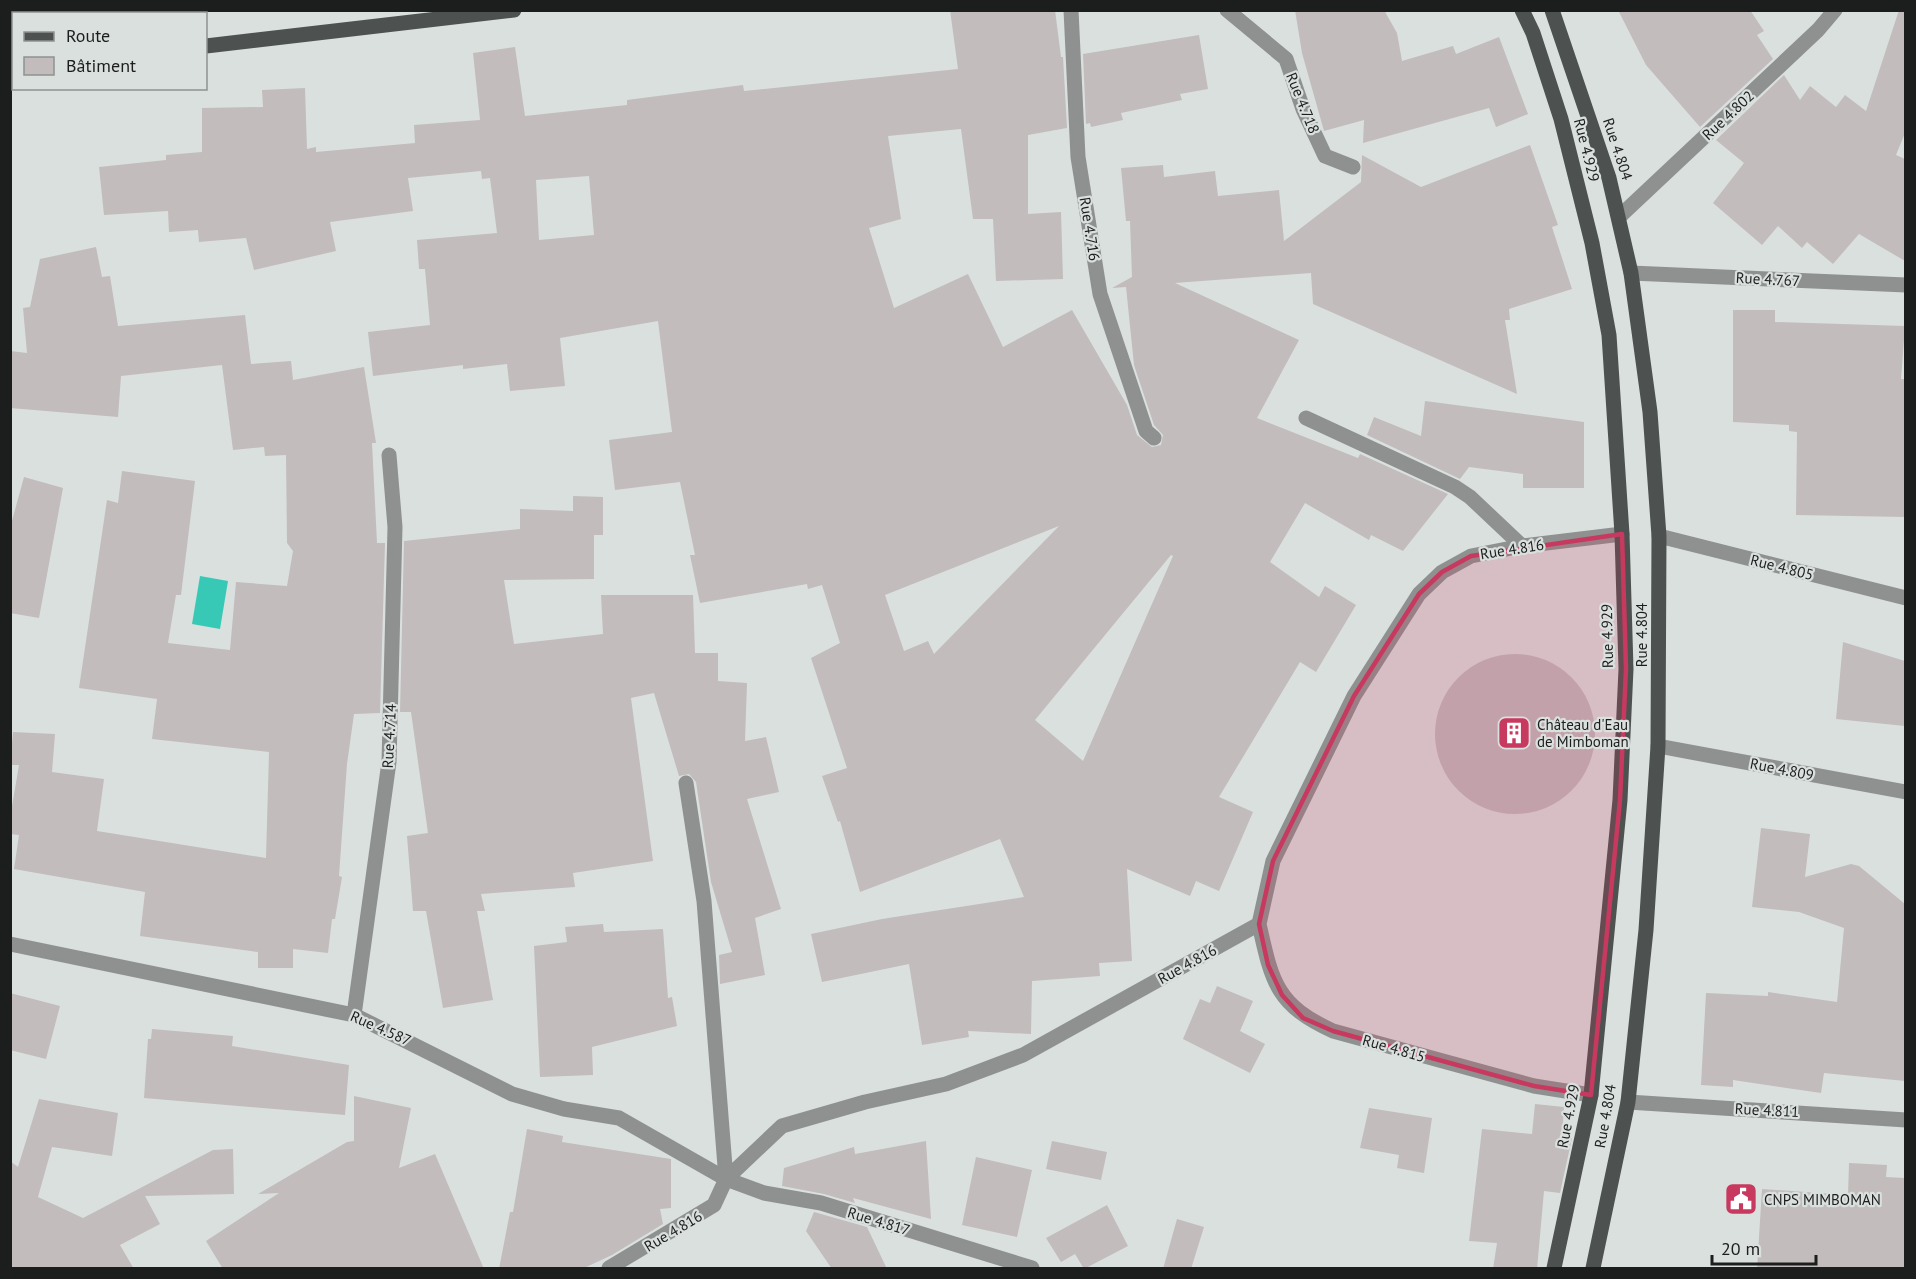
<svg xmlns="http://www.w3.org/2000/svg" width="1916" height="1279" font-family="'PT Sans',sans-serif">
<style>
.water{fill:#37c9b6}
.building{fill:#c2bcbd;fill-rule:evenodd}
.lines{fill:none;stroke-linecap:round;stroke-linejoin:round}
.minor{stroke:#8e9190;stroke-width:15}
.major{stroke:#4d5251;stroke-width:15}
.marked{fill:#c8395f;fill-opacity:0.2;stroke:#c8395f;stroke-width:4.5;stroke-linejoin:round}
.labels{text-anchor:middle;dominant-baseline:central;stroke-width:4.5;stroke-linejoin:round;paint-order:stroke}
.street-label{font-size:15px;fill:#1c1e1d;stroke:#dae0de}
.poi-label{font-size:15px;fill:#1c1e1d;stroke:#dae0de;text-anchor:start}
</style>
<rect width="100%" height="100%" fill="#dae0de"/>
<path class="water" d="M200,576L228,581L220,629L192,624Z"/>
<path class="building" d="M950,10H1055L1061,57H1063L1067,128L1028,135V214L1061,212L1063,279L996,281L993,219H973L961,129L888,136L901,219L869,228L894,308L968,274L1003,347L1072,310L1127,405L1137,435L1152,447L1161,445L1163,435L1154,425L1134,365L1126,287L1112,288L1132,277L1130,221H1126L1121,168L1163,165L1164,177L1215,171L1218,196L1279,190L1284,241L1361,182L1362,155L1421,187L1530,145L1558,225L1552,227L1572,289L1509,309L1510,320H1505L1517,394L1313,304L1311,273L1175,283L1299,340L1257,418L1358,458L1360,454L1448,494L1403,551L1371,535L1369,540L1305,503L1270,562L1319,597L1325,586L1356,605L1316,672L1300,662L1219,797L1253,812L1219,891L1196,881L1190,896L1127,869L1132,961L1099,963L1100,976L1032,981L1031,1034L968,1031L969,1037L922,1045L909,964L822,982L811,934L882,919L1024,897L1000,839L860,892L840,821L838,822L822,776L847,768L811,658L840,643L822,585L808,589L807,584L700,603L690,555H695L680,482L615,490L609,440L672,432L658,321L560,338L565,386L510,391L507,364L463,369V365L373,376L368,332L430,325L425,269H419L417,240L497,233L490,178L482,179L481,171L408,178L413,211L330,222L336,251L254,270L246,238L199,242L198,230L169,232L168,211L104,215L99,167L166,160V155L202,152V108L263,107L262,90L305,88L307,149L316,147V152L415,143L414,125L480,120L473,53L515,47L525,116L627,105V100L743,85L744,91L958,69ZM589,176L594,235L539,240L536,180ZM1059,526L934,654L928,641L904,651L885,595ZM1171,555L1173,556L1083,761L1035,720Z
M1295,10H1384L1397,33L1402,61L1453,46L1456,54L1499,37L1528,114L1496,127L1489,108L1363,143L1364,120L1324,131L1302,53Z
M1618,10H1750L1764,31L1757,35L1773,59L1700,127L1646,65Z
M1899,10H1905V133L1896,155L1905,159V261L1859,234L1833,264L1807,242L1802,248L1778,226L1762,245L1713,203L1744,163L1716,140L1784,75L1800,100L1810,86L1836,107L1845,95L1866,111Z
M1199,35L1208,89L1180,94L1182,100L1121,113L1123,120L1091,127L1090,123L1086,124L1083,54Z
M96,247L102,277L110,276L118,326L245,315L251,364L291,361L293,380L364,367L376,443H372L377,543H385L380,713L354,714L347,764L339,876L342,877L335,919H332L328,953L293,949V968H258V952L140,936L145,892L14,869L19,835L10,834V818L19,765H10L13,732L55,734L52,772L104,779L97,831L266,858L269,752L152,739L157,699L79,688L107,500L118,503L122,471L195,481L181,595H176L168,643L230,650L236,582L287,586L293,551L287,543L286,455L265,456L264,447L233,450L222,365L121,376L118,417L10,408V351L27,353L23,308L30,307L40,259Z
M1733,310H1775V322L1905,326L1901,379H1905V517L1796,515L1797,432L1789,431V425L1733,422Z
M1425,401L1584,422V488H1523V474L1469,467L1460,479L1367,435L1374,417L1421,436Z
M24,477L63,488L39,618L10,613V528Z
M573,496L603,497V535H594V579L504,580L514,644L603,634L601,595H693L695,653H718V681L747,683L745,741L766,737L779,792L747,799L781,909L755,918L765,975L720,984L719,955L732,952L711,882L696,782L689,774L679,776L654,693L631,698L653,861L573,873L575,887L481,894L485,911H477L493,1000L443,1008L426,911H413L407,836L428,833L411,712H400L404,541L520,529V509L573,511Z
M1843,642L1905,661V726L1836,719Z
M1435 734a80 80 0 1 1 160 0a80 80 0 1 1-160 0Z
M1761,828L1810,834L1805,877L1851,864L1859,866L1905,904V1081L1824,1073L1821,1093L1733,1080V1087L1701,1085L1706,993L1768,996V992L1837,1002L1844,928L1799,912L1752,907Z
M603,924L604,932L663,929L668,998L672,997L677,1026L592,1047L593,1075L540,1077L534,946L567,942L565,927Z
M1217,986L1253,1001L1240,1031L1265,1044L1250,1073L1183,1039L1200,999L1210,1003Z
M10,993L60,1006L46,1059L10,1050Z
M152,1029L233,1036L232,1046L349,1065L345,1115L144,1098L148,1039H151Z
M354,1096L411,1108L399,1168L435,1154L484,1269H223L206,1241L279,1193L258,1194L347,1142L354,1141Z
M39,1099L118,1113L112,1156L52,1147L38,1197L83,1218L213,1150L233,1149L234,1194L145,1196L160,1224L120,1245L134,1269H10V1161L18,1167Z
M1535,1104L1564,1107L1562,1137L1572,1138L1560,1193L1544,1191L1537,1269H1493L1497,1243L1469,1241L1482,1129L1532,1134Z
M1369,1108L1432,1118L1424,1173L1397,1168L1399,1155L1360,1148Z
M527,1129L563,1136L562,1142L671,1159V1208L660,1209L663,1224L612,1255L582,1269H499L510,1212H513Z
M926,1141L931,1219L853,1198L855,1203L824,1194L782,1186L784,1168L854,1147L855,1154Z
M1052,1141L1107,1152L1101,1180L1046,1169Z
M976,1157L1032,1170L1017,1237L962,1225Z
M1849,1163L1887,1165L1886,1177L1905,1178V1269H1757L1762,1189L1848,1195Z
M1107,1205L1128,1246L1084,1269L1075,1254L1061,1262L1046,1238Z
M814,1212L867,1227L887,1269H832L806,1231Z
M1177,1219L1204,1227L1191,1269H1163Z"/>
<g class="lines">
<path class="minor" d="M1071,10L1078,157L1100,294L1146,431L1154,438
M1227,10L1286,59L1303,109L1325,156L1353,167
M1619,217L1818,30L1835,10
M1631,273L1906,285
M1306,418L1455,487L1470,497L1522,546
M1659,536L1906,598
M1658,746L1906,792
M686,783L704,901L726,1179
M1259,924C1272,982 1276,1005 1333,1031L1534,1086L1591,1095
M10,944L354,1015L512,1094L564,1109L619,1118L726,1179L764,1193L821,1203L1032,1268
M354,1015L389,762L395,527L389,455
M1628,1102L1906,1120
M609,1268L714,1205L726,1179L782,1126L865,1102L946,1084L1023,1055L1259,924L1273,861L1354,696L1419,594L1442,572L1471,556L1522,546L1622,534"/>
<path class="major" d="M1522,10L1533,33L1561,119L1592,243L1609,335L1622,534L1626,669L1620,800L1591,1095L1554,1268
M1552,10L1609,178L1631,273L1650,412L1659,536L1658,746L1646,930L1628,1102L1593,1268
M206,46L514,10
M10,64H14"/>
</g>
<path class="marked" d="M1622,534L1626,669L1620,800L1591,1095L1534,1086L1333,1031L1303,1018L1282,995L1268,965L1259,924L1273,861L1354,696L1419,594L1442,572L1471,556Z"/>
<defs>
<g id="building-square" transform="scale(1.725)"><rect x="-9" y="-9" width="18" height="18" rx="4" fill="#c8395f" stroke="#dae0de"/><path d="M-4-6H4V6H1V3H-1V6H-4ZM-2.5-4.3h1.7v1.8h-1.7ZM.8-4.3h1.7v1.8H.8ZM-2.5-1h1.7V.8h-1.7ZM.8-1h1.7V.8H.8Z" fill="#fff"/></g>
<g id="civic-square" transform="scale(1.725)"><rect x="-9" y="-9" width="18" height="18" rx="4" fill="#c8395f" stroke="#dae0de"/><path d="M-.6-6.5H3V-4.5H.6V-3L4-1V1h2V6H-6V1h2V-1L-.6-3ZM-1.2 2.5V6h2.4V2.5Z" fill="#fff"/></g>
</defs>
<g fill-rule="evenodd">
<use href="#building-square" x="1514" y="733"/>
<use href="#civic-square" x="1741" y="1199"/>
</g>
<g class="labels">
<g class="street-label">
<text transform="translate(1303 103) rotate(68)">Rue 4.718</text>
<text transform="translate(1728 115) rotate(-43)">Rue 4.802</text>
<text transform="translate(1618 149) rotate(72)">Rue 4.804</text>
<text transform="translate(1587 150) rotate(76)">Rue 4.929</text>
<text transform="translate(1090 229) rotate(81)">Rue 4.716</text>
<text transform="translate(1768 279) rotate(3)">Rue 4.767</text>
<text transform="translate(1512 549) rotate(-9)">Rue 4.816</text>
<text transform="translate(1782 567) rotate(14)">Rue 4.805</text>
<text transform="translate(1641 635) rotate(-90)">Rue 4.804</text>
<text transform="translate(1607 636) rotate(-91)">Rue 4.929</text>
<text transform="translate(389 736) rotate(-87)">Rue 4.714</text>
<text transform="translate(1782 769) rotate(11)">Rue 4.809</text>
<text transform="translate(1187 964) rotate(-29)">Rue 4.816</text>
<text transform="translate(381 1028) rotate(24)">Rue 4.587</text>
<text transform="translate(1394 1048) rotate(16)">Rue 4.815</text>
<text transform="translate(1767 1110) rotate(3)">Rue 4.811</text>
<text transform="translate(1568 1116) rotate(-79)">Rue 4.929</text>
<text transform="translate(1605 1116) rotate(-80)">Rue 4.804</text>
<text transform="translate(879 1221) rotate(17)">Rue 4.817</text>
<text transform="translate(673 1231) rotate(-31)">Rue 4.816</text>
</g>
<g class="poi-label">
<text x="1537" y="724">Château d'Eau<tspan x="1537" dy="17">de Mimboman</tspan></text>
<text x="1764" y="1199">CNPS MIMBOMAN</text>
</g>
</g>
<rect width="1916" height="1279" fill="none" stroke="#1c1e1d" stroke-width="24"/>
<rect x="12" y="12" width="195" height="78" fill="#dae0de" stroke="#8e9291" stroke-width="1.5"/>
<rect x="24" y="32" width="30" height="9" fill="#4d5251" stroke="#8e9291" stroke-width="1.5"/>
<text x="66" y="42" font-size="18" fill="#1c1e1d">Route</text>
<rect x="24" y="57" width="30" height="18" fill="#c2bcbd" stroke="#8e9291" stroke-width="1.5"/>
<text x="66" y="72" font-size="18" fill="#1c1e1d">Bâtiment</text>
<path d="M1712 1255v9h104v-9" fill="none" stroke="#1c1e1d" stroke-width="3"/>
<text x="1721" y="1255" font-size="18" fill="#1c1e1d" stroke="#dae0de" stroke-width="4.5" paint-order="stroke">20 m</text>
</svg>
